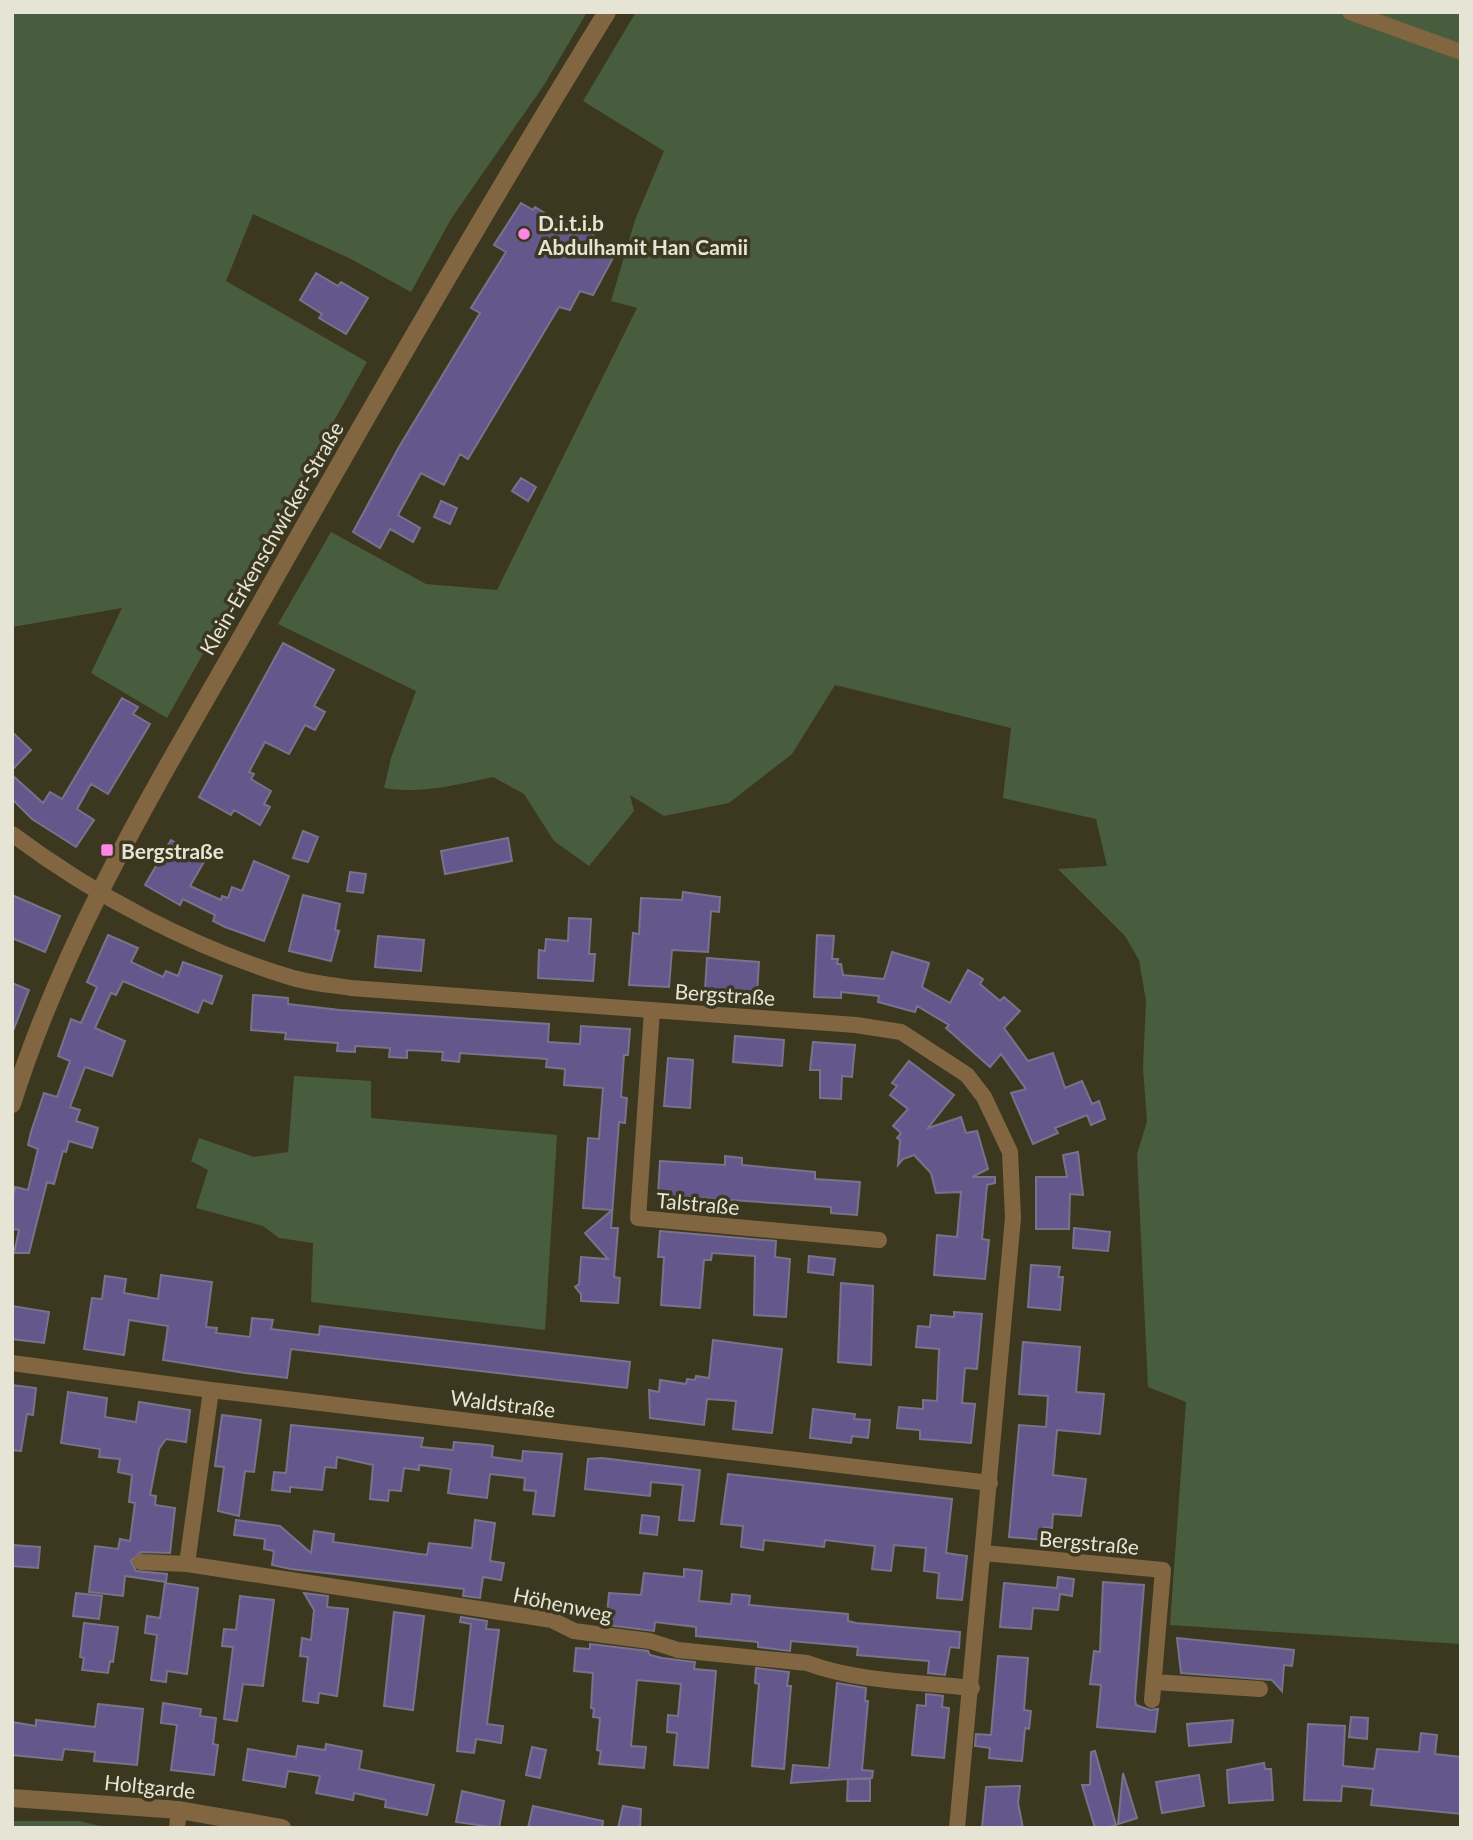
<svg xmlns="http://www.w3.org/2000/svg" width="1473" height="1840" font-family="Lato,sans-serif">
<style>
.green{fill:#485d3e}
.building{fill:#64578b;stroke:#78738c;stroke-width:2}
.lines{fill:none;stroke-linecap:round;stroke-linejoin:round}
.minor{stroke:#826641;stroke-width:16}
.tertiary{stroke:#826641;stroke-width:18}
.poi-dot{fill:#fc86e3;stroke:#3c3820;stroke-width:2.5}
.labels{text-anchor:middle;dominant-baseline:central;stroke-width:7;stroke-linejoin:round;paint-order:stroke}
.poi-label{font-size:21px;font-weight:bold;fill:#e6e4d5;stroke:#3c3820;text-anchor:start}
.street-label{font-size:21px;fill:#e6e4d5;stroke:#3c3820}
</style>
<rect width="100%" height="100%" fill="#3c3820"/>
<path class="green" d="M12,12H587L544,85L451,219L411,292L351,259L253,214L226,281L367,362L167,718L91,673L122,608L12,627Z
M636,12H1461V1644L1170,1625L1186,1402L1148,1387L1137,1154L1147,1122L1143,1067L1146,1001L1139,960L1125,936L1058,869L1107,866L1096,819L1003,798L1011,728L835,685L792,754L729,803L664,816L630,795L634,811L589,866L554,841L524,794L493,777C455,785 423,794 384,788L391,758L416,691L278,624L331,532L426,584L497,590L637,308L611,301L635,220L664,151L583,101Z
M294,1076L371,1081V1118L557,1135L545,1330L311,1302L313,1243L279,1238L263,1226L196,1208L208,1170L191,1161L199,1138L254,1157L288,1152Z
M12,1821H79L109,1828H12Z"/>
<path class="building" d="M521,203L533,210L535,207L566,226L569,222L586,232L594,229L593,240L615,254L593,295L580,291L570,310L559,307L468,459L460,454L444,485L421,473L398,515L420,528L413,542L390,529L380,548L353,532L399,447L480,313L471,308L506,252L494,245Z
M316,273L338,286L341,282L368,298L346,334L319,318L322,314L300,300Z
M521,478L536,487L528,501L512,491Z
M441,501L457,508L450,524L434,517Z
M283,643L334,670L314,706L325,712L315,730L305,725L289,754L265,742L249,772L254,774L251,779L271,791L264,804L270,807L260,825L234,810L231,815L199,797Z
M122,698L138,707L133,714L150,724L108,794L91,784L77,809L94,820L76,847L32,819L12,799V775L43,803L50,792L62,799Z
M12,732L31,750L12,770Z
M303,831L318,837L308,862L293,858Z
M508,838L512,861L445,874L441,851Z
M171,840L205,860L190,886L221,900L222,896L228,898L232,887L242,891L254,861L289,876L264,941L225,927L213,921L215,915L183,899L180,905L145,885Z
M350,872L366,874L363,893L347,891Z
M683,892L720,897L719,912L711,911L708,952L672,950L669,987L629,985L633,933L639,934L641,898L682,900Z
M12,895L60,916L45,952L12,938Z
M303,895L340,904L335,930L339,931L331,961L289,951Z
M569,918L591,919L589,954H595L593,981L538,978L539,950L545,951L546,939L568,941Z
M108,935L138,948L131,962L163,977L166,971L178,976L183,962L222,976L212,1004L203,1000L198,1013L123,981L116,995L111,993L95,1028L125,1041L112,1076L85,1067L70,1107L80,1110L76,1121L98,1128L92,1148L69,1141L66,1152L63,1151L54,1184L47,1182L29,1253H14L19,1230L12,1229V1199L15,1187L28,1190L38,1149L28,1145L31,1132L44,1093L57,1097L70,1061L58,1056L71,1019L81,1023L97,987L87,982Z
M817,935L834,936L832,959H838L837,964H841L843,975L884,979L892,952L929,963L922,987L950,1003L968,970L983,979L980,984L1000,1001L1004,997L1020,1011L1004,1028L1028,1061L1053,1053L1065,1088L1082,1081L1092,1104L1099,1101L1105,1119L1091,1125L1087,1115L1055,1128L1058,1133L1033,1144L1011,1093L1026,1089L1001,1054L990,1067L946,1028L949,1025L917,1006L915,1012L878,1002L879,996L841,992V998L814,997Z
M378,936L424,940L421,971L375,967Z
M707,958L759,962L757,994L705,990Z
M12,983L29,990L13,1031L12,1030Z
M253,995L288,998V1004L340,1010L549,1024L548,1042L580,1044L581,1026L630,1029L628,1055H624L621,1097L627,1098L625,1123L619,1122L611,1228H618L614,1277L620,1278L618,1303L581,1301V1294L575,1287L579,1284L581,1257L608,1259L585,1233L612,1210L583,1208L588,1138L599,1139L603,1088L564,1085L565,1069L546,1067L547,1059L460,1053L459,1062L451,1061L442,1060L443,1052L407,1050V1058L389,1057L390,1048L355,1046V1052L337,1051L338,1043L285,1039L286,1033L251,1030Z
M735,1036L784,1040L782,1066L733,1062Z
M813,1042L855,1045L852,1077L842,1076L841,1099L820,1098V1070H810Z
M668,1058L693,1060L690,1108L664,1106Z
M909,1061L954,1095L928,1128L961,1117L966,1133L977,1131L988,1169L972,1177H995V1183L987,1185L982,1239L989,1240L985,1279L934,1275L937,1235L957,1237L961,1192L936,1193L931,1173L914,1155L903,1159L898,1165L900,1140L897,1138L901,1133L893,1126L908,1109L890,1095L897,1086L892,1083Z
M1078,1152L1083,1195L1070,1194L1069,1229H1036V1177H1067L1063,1155Z
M725,1156L742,1158V1165L815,1172V1179L860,1182L857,1215L831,1213V1207L658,1195L660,1161L725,1165Z
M1074,1228L1110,1232L1108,1251L1073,1248Z
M660,1231L776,1241L775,1257L790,1259L786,1317L754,1315L755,1256L712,1253L711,1260H704L700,1308L661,1305L664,1257H658Z
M809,1256L835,1259L833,1275L808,1272Z
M1031,1265L1060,1267L1058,1277H1063L1060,1310L1028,1307Z
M161,1275L212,1282L206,1327L217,1328L216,1333L250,1337L252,1318L273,1320L271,1329L319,1335L320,1326L630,1362L627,1388L291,1349L287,1378L245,1373L163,1360L168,1326L129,1320L124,1355L84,1349L92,1298L102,1299L105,1276L126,1279L124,1293L158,1299Z
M841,1283L873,1286L871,1365L838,1362Z
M12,1306L49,1312L44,1343L12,1339Z
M954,1312L982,1314L977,1369L965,1368L962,1403L975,1404L971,1443L920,1439V1430L897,1428L899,1407L923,1409V1400L937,1401L939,1349L916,1347L918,1326L930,1327L931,1315L954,1317Z
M713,1340L782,1349L772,1433L733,1429L736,1401L707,1399L704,1425L650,1418L649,1390L659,1392L660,1380L686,1384L687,1379L695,1380L696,1376L709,1378Z
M1023,1342L1080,1347L1076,1392L1104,1394L1100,1434L1057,1430L1053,1475L1086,1479L1081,1516L1053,1514L1052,1528L1044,1527L1043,1540L1009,1537L1019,1425L1046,1427L1048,1396L1019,1394Z
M12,1385L36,1388L33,1415L27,1414L21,1451L12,1450Z
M68,1392L107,1398L105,1417L136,1422L139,1402L190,1410L186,1442L166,1439L159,1449L150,1495L156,1496L155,1505L175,1508L170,1553L141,1552L131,1561L136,1571L167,1574L166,1582L125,1576L123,1596L89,1592L95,1546L118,1549L120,1539L130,1541L135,1503L129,1502L132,1475L118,1472L120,1459L99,1457L100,1449L61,1443Z
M813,1409L855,1414L854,1419L870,1420L868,1438L852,1436L851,1443L810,1438Z
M222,1415L261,1420L254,1472L245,1471L239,1516L218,1511L224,1467L215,1466Z
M291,1425L423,1438L421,1447L453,1450L454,1442L487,1445L493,1446L492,1457L522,1461L523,1451L562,1454L554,1516L533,1514L536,1491L524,1490L525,1478L490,1474L487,1498L454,1494L448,1493L451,1469L419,1465V1470L404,1468L401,1491L389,1490L388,1501L370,1499L373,1465L337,1457L336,1468L325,1467L322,1490L290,1487V1492L272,1490L274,1472L286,1473Z
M602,1458L700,1470L694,1521L679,1520L683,1485L651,1482L650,1496L585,1489L588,1459Z
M728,1474L952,1499L946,1553L967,1556L962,1600L937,1598L939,1573L924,1571L926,1548L894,1545L891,1571L872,1569L875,1546L825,1540L824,1547L764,1540L763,1550L741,1547L743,1526L721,1524Z
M642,1515L659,1517L657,1535L640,1533Z
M236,1520L280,1526L311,1553L314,1531L334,1534L333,1542L427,1555L429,1543L472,1548L475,1520L495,1523L490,1561L504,1563L501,1580L483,1577L480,1598L463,1596L464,1589L291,1569L272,1565L274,1551L264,1549L265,1539L234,1535Z
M12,1545L40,1547L38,1568L12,1566Z
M684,1569L702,1571L699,1601L731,1604L732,1594L750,1596L749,1605L848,1614V1621L856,1623L960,1632L959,1648L950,1647L945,1675L928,1673L929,1661L857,1655L858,1647L791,1641L790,1651L758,1647V1642L696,1636V1627L655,1622L654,1631L606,1625L609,1593L641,1595L644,1573L684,1577Z
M1058,1577L1074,1579L1072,1596L1060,1594L1058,1610L1033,1608L1031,1629L1000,1627L1004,1583L1057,1588Z
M1103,1582L1144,1585L1135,1699L1136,1705L1150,1710L1158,1709L1155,1732L1097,1727L1101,1685L1090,1684L1094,1651L1100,1652Z
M165,1583L198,1588L187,1674L167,1671L166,1682L151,1680L157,1635L145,1633L147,1616L160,1618Z
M76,1593L102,1596L99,1619L73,1616Z
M304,1593L328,1596L327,1607L348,1609L337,1696L319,1693L318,1703L303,1701L308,1657L300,1656L302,1638L311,1640L314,1610Z
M240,1596L274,1600L263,1686L243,1684L237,1721L224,1719L233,1647L222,1646L224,1629L236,1630Z
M394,1612L424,1616L413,1710L384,1706Z
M461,1617L487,1621L486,1629L499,1630L487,1724L503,1726L501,1743L476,1739L474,1753L457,1751L471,1624L460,1622Z
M84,1623L118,1627L113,1662L110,1661L108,1673L82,1670L84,1658L80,1657Z
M1177,1638L1294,1650L1292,1666L1284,1665L1282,1691L1272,1680L1181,1673Z
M590,1644L648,1651L650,1655L662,1658L695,1662L694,1669L716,1671L708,1768L674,1765L677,1733L667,1732L668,1715L678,1716L681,1684L637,1680L631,1746L646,1747L644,1768L599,1764L601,1751L597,1750L600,1718L593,1717L594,1709L591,1708L593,1673L574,1671L576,1648L590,1649Z
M998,1656L1028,1658L1024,1710L1031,1711L1029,1729L1025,1728L1022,1761L989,1758L990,1748L975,1746L976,1734L991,1735Z
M756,1668L789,1672L787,1686H791L784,1769L752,1766L759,1684L755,1683Z
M837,1683L866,1688L865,1701H868L862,1770L873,1771L872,1778L849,1779H870V1801H847L848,1779L791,1783L793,1765L829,1768Z
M926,1694L943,1696L942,1707L949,1708L944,1758L912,1755L917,1705L926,1706Z
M163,1703L201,1709L200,1716L216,1718L213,1744L218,1745L214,1775L171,1770L177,1725L161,1723Z
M98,1704L143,1709L137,1765L94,1761L95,1752L64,1749L62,1760L12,1755V1722L36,1726V1720L95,1727Z
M1351,1717L1368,1718L1367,1739L1349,1737Z
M1233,1720L1231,1742L1189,1746L1187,1724Z
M1308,1724L1345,1726L1343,1766L1374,1769L1377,1749L1419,1752L1421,1733L1437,1735L1435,1754L1461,1757V1814L1371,1805L1373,1789L1342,1786L1341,1801L1304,1800Z
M326,1744L362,1751L359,1769L434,1785L427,1815L385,1807L386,1800L354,1793L353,1800L316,1793L320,1776L288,1771L285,1787L243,1780L248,1749L296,1757L298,1746L325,1750Z
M532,1747L546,1750L540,1778L526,1775Z
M1095,1751L1116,1825L1106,1828H1095L1082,1785H1090L1091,1752Z
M1264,1763L1265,1769H1271L1273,1800L1229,1803L1227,1770Z
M1123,1773L1137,1818L1118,1824Z
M1199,1775L1204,1806L1162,1813L1156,1782Z
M1020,1786L1018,1803L1023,1828H982L986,1787Z
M462,1791L504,1801L499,1828L456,1822Z
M533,1806L603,1821L602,1828H528Z
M623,1806L641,1809L640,1828H618Z"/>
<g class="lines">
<path class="minor" d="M1350,12L1461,52
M12,834C95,896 193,948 293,978C311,983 332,985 351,988L856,1025L901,1032L967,1075L984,1097L1010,1152L1013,1218L957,1828
M652,1010L638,1218L879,1240
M12,1363L211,1390L990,1483
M211,1390L187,1564L552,1620L574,1631L650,1641L678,1650L807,1663C858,1682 918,1682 972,1688
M984,1553L1163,1570L1152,1700
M141,1562L187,1564
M1154,1682L1260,1689
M177,1828L179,1810"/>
<path class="tertiary" d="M12,1104C66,932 161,778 250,622C366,417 483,213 607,12
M12,1798L179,1810L282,1828"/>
</g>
<g class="poi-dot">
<circle cx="524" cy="234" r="7"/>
<rect x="100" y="843" width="14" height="14" rx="3.5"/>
</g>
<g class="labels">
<g class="poi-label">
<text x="538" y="222">D.i.t.i.b<tspan x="538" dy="24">Abdulhamit Han Camii</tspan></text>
<text x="121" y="850">Bergstraße</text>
</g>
<g class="street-label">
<text transform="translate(271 538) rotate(-60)">Klein-Erkenschwicker-Straße</text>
<text transform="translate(725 994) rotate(4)">Bergstraße</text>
<text transform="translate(698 1203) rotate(5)">Talstraße</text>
<text transform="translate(503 1403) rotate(7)">Waldstraße</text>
<text transform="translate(1089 1542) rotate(5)">Bergstraße</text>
<text transform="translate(563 1604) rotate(12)">Höhenweg</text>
<text transform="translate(150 1786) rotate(6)">Holtgarde</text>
</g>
</g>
<rect width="1473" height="1840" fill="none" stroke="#e6e4d5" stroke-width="28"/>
</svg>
